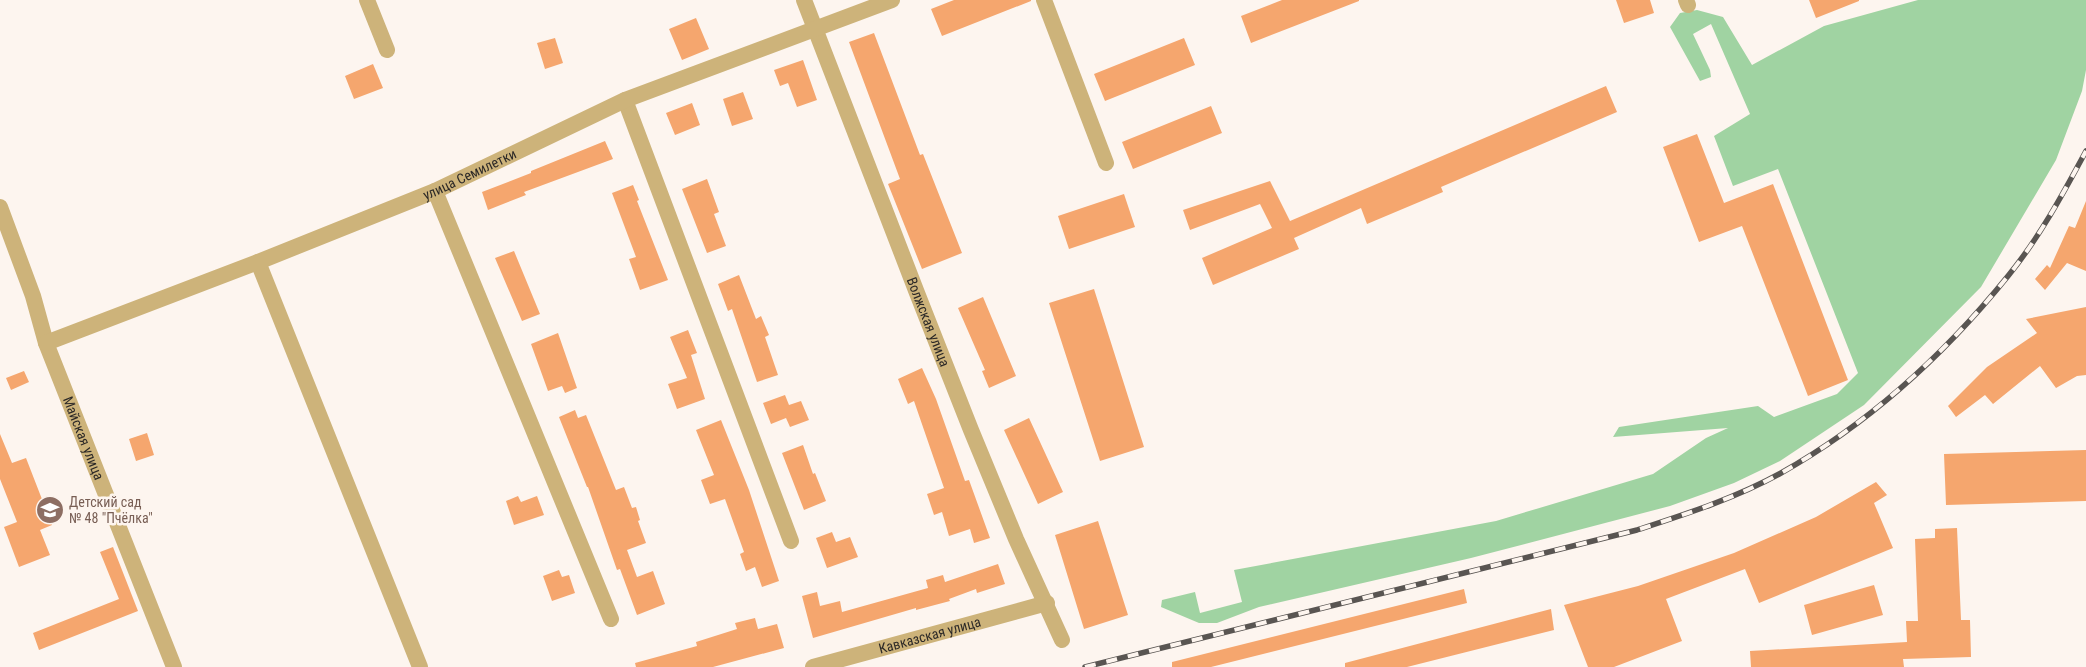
<svg xmlns="http://www.w3.org/2000/svg" width="2086" height="667" font-family="'Roboto Condensed',sans-serif">
<style>
.green{fill:#a0d3a2}
.building{fill:#f5a66e}
.lines{fill:none;stroke-linecap:round;stroke-linejoin:round}
.street{stroke:#cdb37a;stroke-width:16}
.rail-casing{stroke:#595552;stroke-width:5.5}
.rail{stroke:#fdf5ef;stroke-width:4;stroke-dasharray:11;stroke-linecap:butt}
.labels{text-anchor:middle;dominant-baseline:central;stroke-width:5;stroke-linejoin:round;paint-order:stroke}
.street-label{font-size:14px;fill:#2c2927;stroke:#fdf5ef}
.education-label{font-size:14px;fill:#785e54;stroke:#fdf5ef;text-anchor:start}
</style>
<rect width="100%" height="100%" fill="#fdf5ef"/>
<path class="green" d="M1918,0H2086V70L2082,91L2056,160L1981,287L1864,405L1780,461L1734,483L1670,506L1471,558L1259,607L1217,623H1199L1161,607L1162,600L1195,592L1200,613L1242,602L1234,570L1496,521L1653,474L1706,438L1728,428L1613,437L1619,427L1758,406L1774,417L1837,394L1858,373L1778,169L1733,186L1714,136L1750,114L1711,24L1693,34L1710,70L1711,77L1700,81L1670,27L1680,13L1697,10L1723,17L1752,65L1824,26Z"/>
<path class="building" d="M954,0H1031V1L942,36L931,9Z
M1282,0H1359V1L1251,43L1241,16Z
M1616,0H1650L1654,13L1624,23Z
M1809,0H1859V1L1816,18Z
M696,18L709,49L682,60L669,29Z
M874,33L920,155L923,154L962,253L922,269L888,184L900,179L849,42Z
M555,38L563,63L545,69L537,43Z
M1184,38L1195,65L1105,101L1094,74Z
M803,60L817,100L797,107L788,83L780,86L774,70Z
M373,64L383,88L354,99L345,76Z
M1606,86L1617,112L1441,187L1443,192L1367,224L1361,208L1294,238L1299,249L1213,285L1202,258L1272,228L1260,204L1190,230L1183,210L1270,181L1290,221Z
M743,92L753,119L732,126L723,99Z
M692,103L700,125L675,135L666,113Z
M1211,106L1222,133L1133,169L1122,142Z
M1697,134L1724,203L1773,184L1848,380L1808,396L1742,226L1699,242L1663,147Z
M605,141L613,159L524,192L526,195L488,210L482,192L531,173V171Z
M707,179L719,212L714,214L726,246L707,253L682,189Z
M633,185L639,200L637,201L668,280L640,290L629,259L636,257L612,193Z
M1124,194L1135,227L1069,249L1058,216Z
M2086,201V271L2067,263L2045,290L2035,279L2047,265L2050,268L2069,226L2075,228Z
M514,251L540,314L522,321L495,258Z
M739,275L756,319L761,316L769,335L765,337L778,375L757,382L732,309L728,311L718,284Z
M1094,289L1144,447L1100,461L1049,303Z
M983,297L1016,376L989,388L982,371L985,370L958,308Z
M2086,307V375L2077,376L2056,388L2040,366L1993,404L1985,395L1956,417L1948,406L1987,367L2037,333L2026,319Z
M688,330L697,353L691,355L705,399L677,409L668,384L687,378L670,337Z
M558,333L577,388L565,393L562,386L548,391L531,344Z
M922,368L936,399L965,481L969,480L990,538L974,543L970,529L949,536L942,512L934,515L927,494L944,488L914,401L908,404L898,379Z
M24,371L29,382L11,390L6,378Z
M785,395L789,405L801,401L809,420L790,427L786,418L771,424L763,403Z
M575,410L578,418L586,415L616,490L624,487L632,508L636,507L640,520L638,521L646,543L627,550L637,577L653,571L665,604L637,615L620,569L617,570L588,487H587L559,417Z
M1029,418L1063,492L1038,504L1004,430Z
M721,420L749,490L779,581L762,587L755,567L746,571L740,554L744,552L725,499L710,504L701,480L714,475L696,430Z
M147,433L154,455L136,461L129,439Z
M0,434L12,463L26,458L52,525L40,530L50,555L19,567L4,527L17,522L0,479Z
M803,445L813,474L815,473L826,501L804,510L782,453Z
M2086,450V501L1946,505L1944,454Z
M1876,482L1887,495L1874,503L1893,548L1759,603L1745,569L1666,599L1682,641L1614,667H1588L1564,605L1638,586L1734,553L1816,517Z
M518,496L521,502L537,496L544,515L514,525L506,501Z
M1098,521L1128,615L1084,629L1055,535Z
M1957,528L1961,620H1970L1971,657L1903,659L1904,667H1751L1750,651L1907,642L1906,621H1918L1915,539L1935,538V529Z
M832,532L836,542L850,537L858,557L827,568L816,538Z
M113,547L138,611L39,650L33,633L119,599L100,552Z
M998,564L1005,584L977,593L976,589L949,599L950,601L916,610V608L813,638L802,596L817,592L820,606L840,601L842,612L928,588L926,580L943,575L945,582Z
M559,570L562,577L569,575L575,593L552,601L543,576Z
M1874,585L1883,615L1812,635L1804,605Z
M1464,589L1467,603L1211,667H1172V662Z
M1551,609L1554,630L1407,667H1345V663Z
M755,618L758,629L777,624L784,648L713,667H636L635,663L697,646L696,642L737,629L735,623Z"/>
<g class="lines">
<g class="street">
<path d="M367,0L387,50"/>
<path id="s1" d="M804,0L917,293L971,430L1016,539L1062,640"/>
<path d="M1044,0L1106,163"/>
<path d="M1686,0L1688,5"/>
<path d="M625,100L791,541"/>
<path d="M435,191L611,619"/>
<path id="s2" d="M0,207L33,296L46,343L174,667"/>
<path d="M258,262L420,667"/>
<path id="s3" d="M46,343L258,262L435,191L625,100L892,0"/>
<path id="s4" d="M813,667L1047,603"/>
</g>
<g class="rail-casing">
<path id="rail" d="M1085,667L1637,530C1686,514 1736,498 1781,473C1868,424 1945,354 2008,276C2039,238 2063,194 2086,151"/>
</g>
<use href="#rail" class="rail"/>
</g>
<defs>
<g id="school-disc" transform="scale(1.4375)"><circle r="9.5" fill="#8d6e63" stroke="#fdf5ef"/><path d="M0-5L7-2L0 1L-7-2ZM-4 1L0 2.5L4 1V4Q0 6-4 4Z" fill="#fff"/></g>
</defs>
<g fill-rule="evenodd">
<use href="#school-disc" x="50" y="510"/>
</g>
<g class="labels">
<g class="street-label">
<text stroke="none"><textPath href="#s3" startOffset="456">улица Семилетки</textPath></text>
<text stroke="none"><textPath href="#s1" startOffset="345">Волжская улица</textPath></text>
<text stroke="none"><textPath href="#s2" startOffset="246">Майская улица</textPath></text>
<text stroke="none"><textPath href="#s4" startOffset="121">Кавказская улица</textPath></text>
</g>
<g class="education-label">
<text x="69" y="502">Детский сад<tspan x="69" dy="16">№ 48 "Пчёлка"</tspan></text>
</g>
</g>
</svg>
